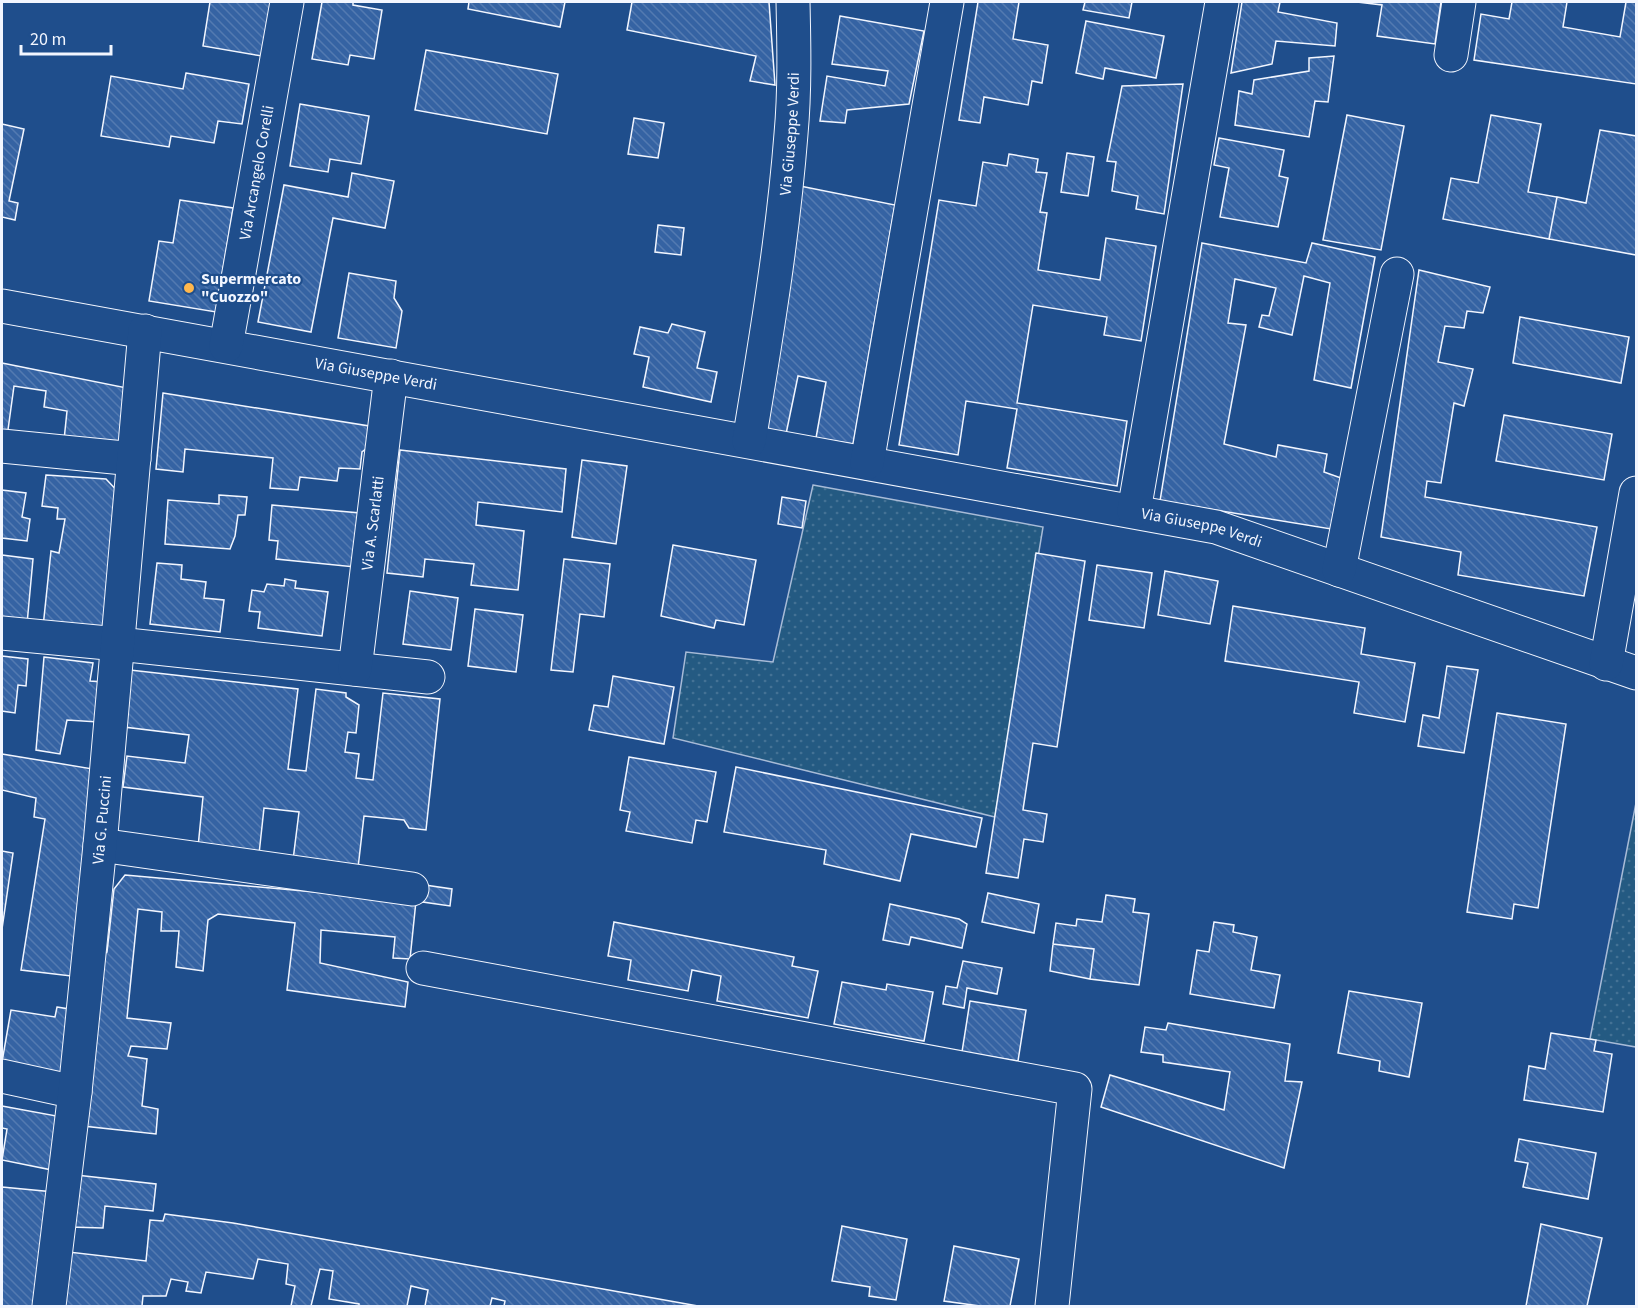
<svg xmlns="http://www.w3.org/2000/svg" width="1638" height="1308" font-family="'Source Sans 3',sans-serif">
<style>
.grass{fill:url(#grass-dots);stroke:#a8bbd7;stroke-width:1.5}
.building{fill:url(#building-back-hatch);stroke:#f2f6ff;stroke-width:1.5}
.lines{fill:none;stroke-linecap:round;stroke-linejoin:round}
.minor-casing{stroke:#f2f6ff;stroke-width:35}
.minor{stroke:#1f4e8c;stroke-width:33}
.poi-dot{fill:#ffb74d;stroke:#1f4e8c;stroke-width:2}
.labels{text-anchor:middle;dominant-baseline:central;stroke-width:4.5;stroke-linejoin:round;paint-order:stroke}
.street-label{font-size:16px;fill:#f2f6ff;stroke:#1f4e8c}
.poi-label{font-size:16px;font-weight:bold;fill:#f2f6ff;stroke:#1f4e8c;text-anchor:start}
</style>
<defs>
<pattern id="grass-dots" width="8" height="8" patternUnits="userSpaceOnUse" patternTransform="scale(1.5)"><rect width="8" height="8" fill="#245a82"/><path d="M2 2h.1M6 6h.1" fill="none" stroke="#447295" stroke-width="1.8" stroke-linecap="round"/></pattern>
<pattern id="building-back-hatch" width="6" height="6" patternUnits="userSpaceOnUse" patternTransform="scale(1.5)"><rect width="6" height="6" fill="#3563a3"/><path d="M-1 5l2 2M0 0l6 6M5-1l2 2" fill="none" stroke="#537ab1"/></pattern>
</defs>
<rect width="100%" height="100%" fill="#1f4e8c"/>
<path class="grass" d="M813,485L1043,527L995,817L673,738L686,652L773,662Z
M1636,803V1047L1590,1039Z"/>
<path class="building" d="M210,2H271L262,56L203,46Z
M322,2H353V5L382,10L374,59L350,55L348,65L312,59Z
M469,2H565L560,27L468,9Z
M632,2H769L775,85L750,81L756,56L627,30Z
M978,2H1019L1013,39L1048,45L1042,83L1032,81L1028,105L984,97L980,123L959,120Z
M1085,2H1132L1129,18L1083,10Z
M1242,2H1280L1278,12L1337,23L1335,46L1276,41L1272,64L1231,73Z
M1357,2H1441L1435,44L1377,36L1382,5Z
M1512,2H1567L1563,27L1620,37L1626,2H1636V84L1474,60L1481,14L1509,19Z
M840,16L924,31L909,104L847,110L845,123L820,121L827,76L885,86L888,71L832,64Z
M1086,21L1164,36L1156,78L1105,68L1103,79L1076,73Z
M426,50L558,74L547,134L415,110Z
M1334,56L1328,102L1315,101L1309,137L1235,125L1239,91L1252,94L1254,80L1309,71V58Z
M186,73L249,84L242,124L218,121L214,143L171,136L169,147L101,136L111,76L183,89Z
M1183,84L1164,214L1136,209L1138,196L1112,191L1116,162L1107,161L1122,86Z
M300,104L369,116L361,164L330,159L328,172L290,166Z
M1347,115L1404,126L1381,250L1323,240Z
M1491,115L1541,124L1528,192L1557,197L1549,239L1443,219L1451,178L1478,183Z
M634,118L664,123L658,158L628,154Z
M2,124L24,129L9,201L18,203L15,220L2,217Z
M1600,130L1636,136V255L1549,239L1557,197L1586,203Z
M1219,138L1284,150L1279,176L1288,178L1278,227L1220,217L1229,168L1214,165Z
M1067,153L1094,157L1088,196L1061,192Z
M1009,154L1038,159L1036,172L1047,173L1040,212L1047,213L1038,270L1100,280L1106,238L1156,246L1141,341L1104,335L1107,317L1033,305L1017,403L1127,421L1117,486L1007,468L1017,409L966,401L958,455L899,445L939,200L976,206L983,162L1007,166Z
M352,173L394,181L385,228L333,218L311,332L258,322L284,185L348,197Z
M795,185L895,205L853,444L816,438L826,382L798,376L786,434L763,428Z
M180,200L233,208L216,312L149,301L159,241L173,243Z
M658,225L684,228L681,255L655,252Z
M1202,243L1306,263L1312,243L1375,257L1351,388L1314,380L1330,283L1304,276L1292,335L1259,327L1262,315L1269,316L1276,288L1235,279L1228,323L1246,325L1224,444L1276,457L1278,445L1327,454L1324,472L1341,478L1331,529L1160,501Z
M1419,270L1490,287L1483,313L1467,311L1464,328L1445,326L1438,362L1473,369L1464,406L1454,403L1441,483L1427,481L1425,497L1597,527L1584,596L1458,575L1461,552L1381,537Z
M349,273L396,281L394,298L402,311L396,348L338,338Z
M1520,317L1629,337L1621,383L1513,363Z
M672,324L705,332L697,368L717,372L711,402L643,387L649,357L634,354L640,327L668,333Z
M2,363L127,388L120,446L64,440L67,411L44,407L46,391L14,386L7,437H2Z
M163,393L369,426L367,448L362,452L360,469L339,468L337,481L300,477L298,490L270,488L273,458L185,449L183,472L156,469Z
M1504,415L1612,434L1604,480L1496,461Z
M400,450L566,469L562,512L478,502L476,525L524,531L518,590L471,585L474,564L425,559L423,577L387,573Z
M582,460L627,466L616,544L572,537Z
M46,475L106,479L122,496L106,635L43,627L51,551L59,553L65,519H57L58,508L42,506Z
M2,490L26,493L22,517L30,519L27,541L2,538Z
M219,495L247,497L245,515H238L235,536L230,549L165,544L168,500L219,504Z
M782,497L806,501L802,528L778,524Z
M272,505L360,513L355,567L276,559L278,541L269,540Z
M673,545L756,560L744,625L716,620L714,628L661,616Z
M1036,553L1085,561L1057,747L1033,743L1023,810L1047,814L1043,842L1024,839L1018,878L986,873Z
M2,555L33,559L27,624L2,621Z
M564,559L610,564L604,617L580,614L573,672L551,670Z
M157,563L182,565L181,579L206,582L204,598L224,600L220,632L150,624Z
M1097,565L1152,573L1144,628L1089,620Z
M1165,571L1218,581L1210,624L1158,615Z
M285,579L296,581L295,588L328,592L322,636L258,628L260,612L249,611L252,590L264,592L267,584L284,586Z
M410,591L458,598L451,650L403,644Z
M1233,606L1365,628L1361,654L1415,663L1405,722L1354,713L1359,682L1225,661Z
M475,609L523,615L516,672L468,666Z
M2,656L28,659L26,686L18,685L15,713L2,711Z
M44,657L93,663L90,681L104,682L98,722L67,720L60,754L36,750Z
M1447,666L1478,670L1464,753L1418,746L1423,715L1439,718Z
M130,670L298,689L288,769L306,771L316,689L346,693V697L359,705L356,733L348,732L345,752L359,754L356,778L373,780L383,693L440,699L426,830L409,828L404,820L364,816L358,868L293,860L299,812L264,808L259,854L198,847L203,797L123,787L127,756L185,763L189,735L124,727Z
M613,676L674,687L664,744L589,730L594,705L608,707Z
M1497,713L1566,724L1538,908L1514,904L1512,919L1467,912Z
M2,754L93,769L71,976L21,970L45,819L34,817L36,798L2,790Z
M629,757L716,772L707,822L696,820L692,843L626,831L630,812L620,810Z
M736,767L982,818L976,847L911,834L900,881L824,864L826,850L724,832Z
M2,851L13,853L2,929Z
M125,875L416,901L410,959L393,958L395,937L321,930L320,963L408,982L405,1007L287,990L295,923L218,914L208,920L203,971L176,967L179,931H161L162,912L138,909L127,1018L171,1023L167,1049L131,1046L128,1056L147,1059L142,1106L158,1109L156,1134L83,1126L95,960L107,952L114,889Z
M418,884L452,889L450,906L416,901Z
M988,893L1039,904L1034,933L982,922Z
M1106,895L1135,899L1133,912L1149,914L1139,985L1090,979L1094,949L1053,944L1056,923L1076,926L1077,919L1102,922Z
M890,904L959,919L967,924L962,948L911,937L909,945L883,940Z
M614,922L794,957L792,966L818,971L808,1018L717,1001L721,976L692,970L688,991L628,980L631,960L608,956Z
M1214,922L1234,925L1233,932L1257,937L1251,970L1280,975L1274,1008L1190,994L1197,950L1209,952Z
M1053,944L1094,949L1090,979L1050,971Z
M963,961L1002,968L997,994L967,988L964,1008L943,1004L946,986L957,988Z
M842,982L886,990L887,984L933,992L924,1041L834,1024Z
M1349,991L1422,1003L1409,1077L1379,1071L1380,1061L1338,1053Z
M970,1001L1026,1010L1018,1061L962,1052Z
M57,1007L69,1009L66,1075L2,1062L11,1010L55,1017Z
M1168,1023L1290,1044L1285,1081L1302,1082L1284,1168L1101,1107L1110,1075L1224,1110L1230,1072L1163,1062V1055L1141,1052L1145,1027L1166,1030Z
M1551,1033L1596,1040L1594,1051L1612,1054L1603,1112L1524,1100L1529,1066L1545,1069Z
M2,1106L62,1117L52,1170L2,1160L7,1129L2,1128Z
M1519,1139L1596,1153L1588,1199L1523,1187L1528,1163L1515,1161Z
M76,1175L156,1184L153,1211L105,1206L103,1228L69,1227Z
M2,1187L54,1192L42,1306H2Z
M165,1214L233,1223L698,1306H504L505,1301L492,1298L490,1306H425L428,1290L411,1286L407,1306H359V1304L329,1299L333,1271L320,1269L311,1306H291L295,1286L286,1284L288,1264L258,1259L253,1279L206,1272L201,1293L186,1291L188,1282L171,1279L166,1296H143L142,1306H64L69,1252L146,1261L150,1220L163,1221Z
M1541,1224L1602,1238L1587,1306H1526Z
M842,1226L907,1239L896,1300L869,1296L870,1287L832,1281Z
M954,1246L1019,1259L1010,1306H980L944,1301Z"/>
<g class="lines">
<g class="minor-casing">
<g id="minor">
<path d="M1451,55L1459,2"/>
<path id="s1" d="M2,306L1216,527L1636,673"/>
<path id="s2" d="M226,346L287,2"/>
<path id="s3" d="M749,441C766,339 783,237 791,134C795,90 794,45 793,2"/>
<path d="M2,446L134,459"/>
<path d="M867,463L947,2"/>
<path d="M1134,511L1222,2"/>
<path d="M1339,570L1397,274"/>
<path d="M2,633L118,644L428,677"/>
<path d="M1606,664L1636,493"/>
<path id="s4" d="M355,669L391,376"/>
<path d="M100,845L412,889"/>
<path d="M423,968L1075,1089L1052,1306"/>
<path d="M2,1076L75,1092"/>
<path id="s5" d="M49,1306L75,1092L100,845L145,331"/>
</g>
</g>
<use href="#minor" class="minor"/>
</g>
<circle class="poi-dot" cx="189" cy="288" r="6"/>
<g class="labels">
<g class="street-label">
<text stroke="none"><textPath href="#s3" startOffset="310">Via Giuseppe Verdi</textPath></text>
<text stroke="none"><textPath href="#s2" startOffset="176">Via Arcangelo Corelli</textPath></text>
<text stroke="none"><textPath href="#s1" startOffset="380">Via Giuseppe Verdi</textPath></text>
<text stroke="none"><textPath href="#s4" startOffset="147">Via A. Scarlatti</textPath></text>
<text stroke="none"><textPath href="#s1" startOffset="1220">Via Giuseppe Verdi</textPath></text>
<text stroke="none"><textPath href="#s5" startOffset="489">Via G. Puccini</textPath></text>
</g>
<g class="poi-label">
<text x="201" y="279">Supermercato<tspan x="201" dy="18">"Cuozzo"</tspan></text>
</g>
</g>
<rect width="1638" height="1308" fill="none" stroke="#f2f6ff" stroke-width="6"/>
<path d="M21 45v9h90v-9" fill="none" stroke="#f2f6ff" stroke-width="3"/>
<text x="30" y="45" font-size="18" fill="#f2f6ff" stroke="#1f4e8c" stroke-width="4.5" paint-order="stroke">20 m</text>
</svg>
